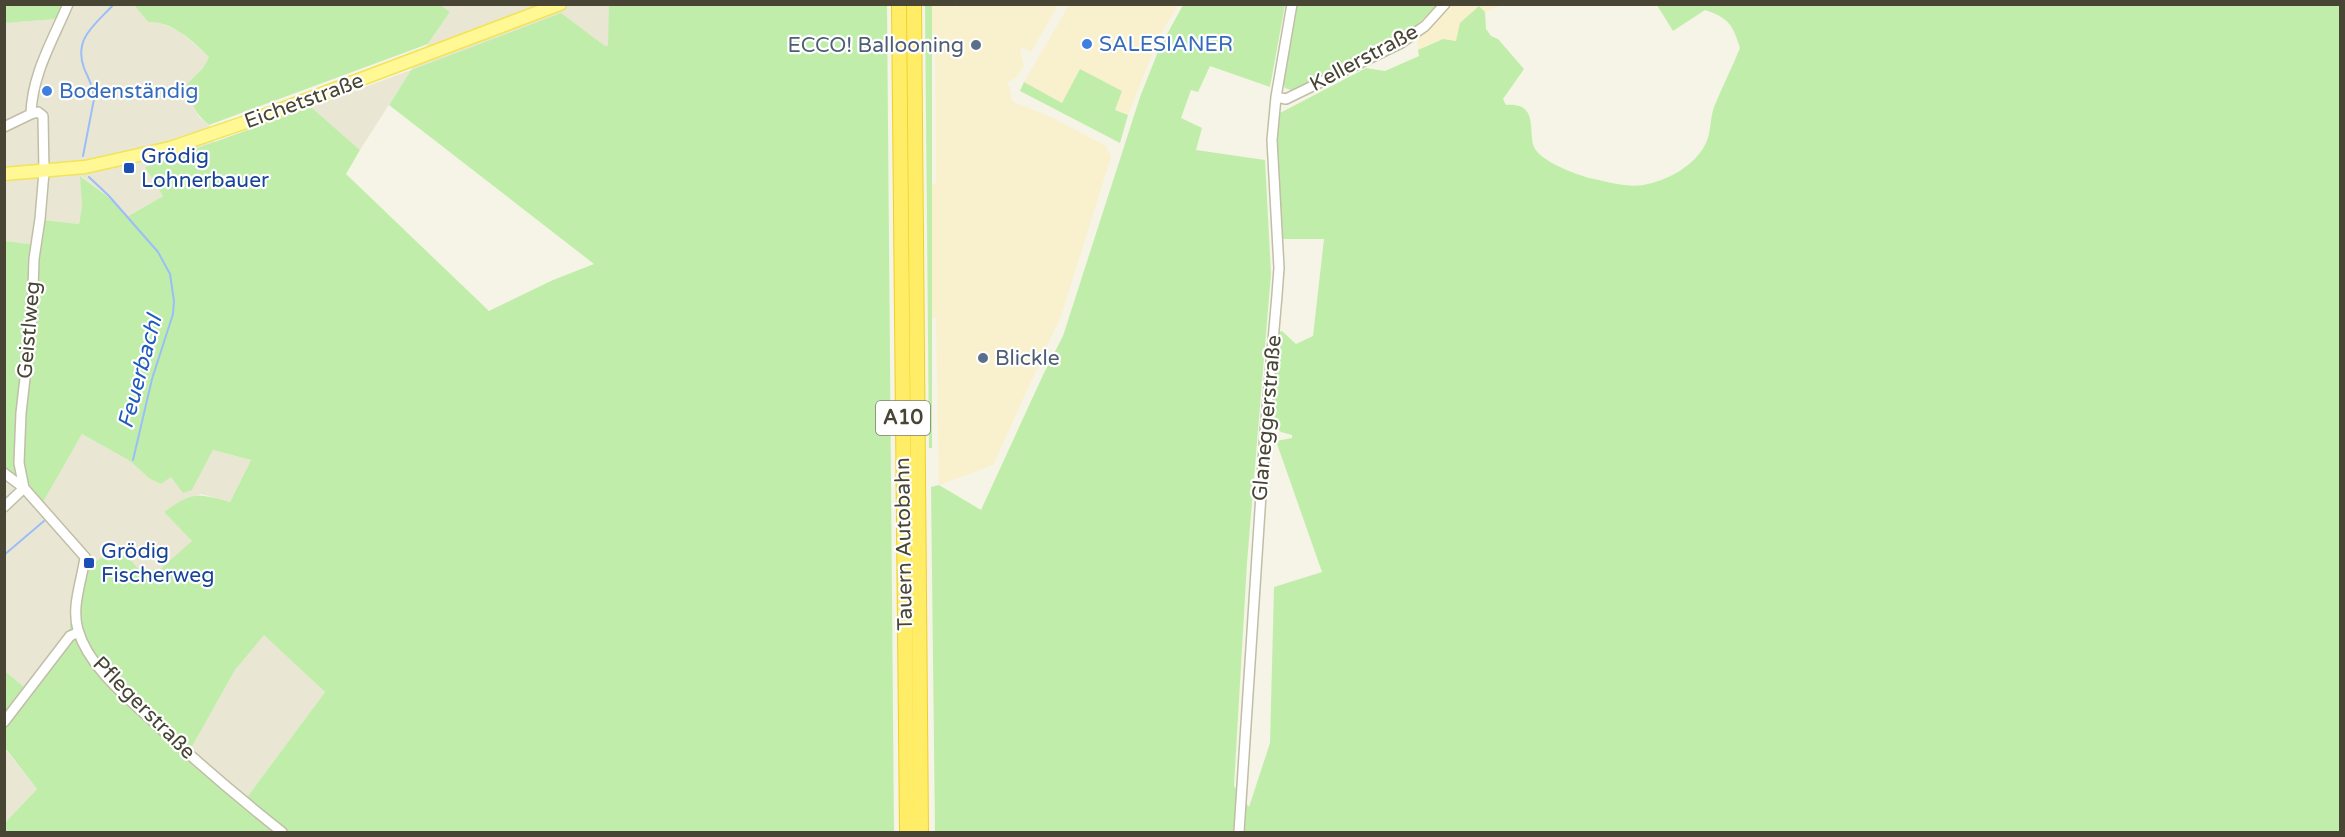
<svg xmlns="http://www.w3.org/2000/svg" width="2345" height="837" font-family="'Varela Round',sans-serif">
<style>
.residential{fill:#e9e7d3}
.commercial{fill:#f9f0ce}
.green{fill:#c0eeaa;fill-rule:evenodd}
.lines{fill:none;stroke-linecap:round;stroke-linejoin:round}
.stream{stroke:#9bbef8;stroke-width:2}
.minor-casing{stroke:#c1bea7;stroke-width:12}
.major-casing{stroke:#f1e457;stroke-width:15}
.highway-casing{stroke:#efd026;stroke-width:16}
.minor{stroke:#fff;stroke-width:9}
.major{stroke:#fff895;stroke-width:12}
.highway{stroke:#ffed67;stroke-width:14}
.shop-dot{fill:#3f7fe0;stroke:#fff;stroke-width:2}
.service-dot{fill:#5c6f8a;stroke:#fff;stroke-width:2}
.transit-dot{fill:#1a4fb4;stroke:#fff;stroke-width:2}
.labels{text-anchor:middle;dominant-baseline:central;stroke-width:4.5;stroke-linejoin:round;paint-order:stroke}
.shield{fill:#fff;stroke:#7f7d71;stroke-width:1.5}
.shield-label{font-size:20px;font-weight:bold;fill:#484534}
.shop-label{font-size:21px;fill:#366cbe;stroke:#fff;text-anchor:start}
.service-label{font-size:21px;fill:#4e5e75;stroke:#fff;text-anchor:end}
.street-label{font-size:21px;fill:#484534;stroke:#fff}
.transit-label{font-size:21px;fill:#164399;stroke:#fff;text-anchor:start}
.water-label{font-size:22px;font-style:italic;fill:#215bc1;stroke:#fff}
</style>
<rect width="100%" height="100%" fill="#f5f4e6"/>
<path class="residential" d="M63,5H134L148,22H158L179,31L209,57L203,68L187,84L190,100L199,117L209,125L215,143L146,167L163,196L127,216L111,199L81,176L82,206L79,224L43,220L39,245L5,241L4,21L5,23L57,19Z
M439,5H609V46L411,70L360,150L311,107L411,70L450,12Z
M82,434L130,461L150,479L161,484L171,476L192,490L213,450L251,460L230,502L201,494L164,512L193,541L148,580L73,613L67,643L31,693L5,671L4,481L28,497L39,508Z
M264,634L325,692L245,800L189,752L235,670Z
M4,748L37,789L5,824H4Z"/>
<path class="commercial" d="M958,4L1058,5L1031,52L1022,47L1020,52L1024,67L1015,78L1008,82L1012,101L1051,117L1106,146L1111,157L1061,316L993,465L939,485L936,318L932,317L931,184L936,183L935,35L931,32L932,5H952L958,8Z
M1069,5H1178L1159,37L1128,115L1115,110L1081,69L1062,103L1024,82Z
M1437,5H1503L1485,12L1479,6L1457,41L1443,39L1418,50L1417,25Z"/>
<path class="green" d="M439,4L450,12L428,44L209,125C195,114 190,102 187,84L203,68L209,57C192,41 173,21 148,22L134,5Z
M4,5H63L57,19L5,23Z
M609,5H887L894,832H5L4,824L37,789L5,748V671L31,693L67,643L79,573L113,550H122L148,580L192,541L164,512C192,492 197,493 230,502L251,460L213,450L192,490L183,493L171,477L161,484L150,479L130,461L82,434L39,509L28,497L5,481V241L39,245L43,220L79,224L82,206L80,176L111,199L128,216L163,196L145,167L311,107L360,150L346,174L489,311L553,280L594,264L389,105L411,70L561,13L605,46H608ZM264,635L325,692L245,800L189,752L235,670Z
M925,5H932V448H929Z
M1183,5H1285L1270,87L1210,66L1198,92L1191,90L1181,118L1202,128L1196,150L1265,160L1271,274L1247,563L1234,786L1249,807L1270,743L1274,587L1322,572L1276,441L1292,438V435L1281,432L1270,422L1278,332L1282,331L1296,344L1313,336L1324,239H1283L1277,141L1280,113L1366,68L1385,71L1419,56L1418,50L1443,39L1456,41L1460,23L1479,6L1485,12L1486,29L1491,36L1498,39L1524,69L1503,99L1506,105C1539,102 1528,132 1534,147C1540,161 1575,174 1589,178C1605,181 1626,188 1643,185C1667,181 1695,166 1706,143C1711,133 1710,118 1714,107C1722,87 1732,68 1740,48C1733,25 1729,18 1705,10L1673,31L1657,5H2340V832H935L931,487L939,485L981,510L1043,375L1063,336L1140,97L1159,49Z
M1297,5H1437L1417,25L1390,43L1291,90L1285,88L1283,84Z
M1080,69L1122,91L1115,110L1128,115L1120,143L1020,91L1024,82L1062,103Z"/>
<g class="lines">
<path class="stream" d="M83,156L94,99C94,87 88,78 84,68C73,38 96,24 114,4
M89,177L109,196L158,252L170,274L174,301L173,314L152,379L133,460
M4,555L44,521"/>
<g class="minor-casing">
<path id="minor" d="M1276,97L1286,99L1401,43L1425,26L1445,4
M4,127L31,114C32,74 53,40 68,4
M4,473L24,488L85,557C82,581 71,606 78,630C89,668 129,699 157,725C197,762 239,798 282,832
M24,488L19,463L21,413L32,317L34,259L40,219L44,172L43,116L38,112L31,114
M4,507L24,488
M4,722L70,636L79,632
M1239,832L1265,433L1277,295L1279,268L1272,140L1276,97L1292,4"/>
</g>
<g class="major-casing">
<path id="major" d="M4,174L85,167L170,148L258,118L560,4"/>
</g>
<g class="highway-casing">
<path id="highway" d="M899,4L907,832
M914,4L921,832"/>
</g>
<use href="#minor" class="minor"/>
<use href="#major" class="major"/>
<use href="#highway" class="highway"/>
</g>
<g class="shop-dot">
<circle cx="1087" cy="44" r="6"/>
<circle cx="47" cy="91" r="6"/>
</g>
<g class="service-dot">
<circle cx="976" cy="45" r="6"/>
<circle cx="983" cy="358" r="6"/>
</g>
<g class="transit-dot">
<rect x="123" y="162" width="12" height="12" rx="3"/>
<rect x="83" y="557" width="12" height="12" rx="3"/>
</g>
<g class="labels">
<rect class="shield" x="876" y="401" width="54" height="34" rx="4.5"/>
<g class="shield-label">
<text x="903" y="418">A10</text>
</g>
<g class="shop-label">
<text x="1099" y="44">SALESIANER</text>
<text x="59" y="91">Bodenständig</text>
</g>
<g class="service-label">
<text x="964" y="45">ECCO! Ballooning</text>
<text x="995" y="358" text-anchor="start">Blickle</text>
</g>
<g class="street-label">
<text transform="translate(1364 58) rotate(-28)">Kellerstraße</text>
<text transform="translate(304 101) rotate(-20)">Eichetstraße</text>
<text transform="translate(29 330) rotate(-85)">Geistlweg</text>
<text transform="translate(1267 418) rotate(-85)">Glaneggerstraße</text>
<text transform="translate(904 544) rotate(-91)">Tauern Autobahn</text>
<text transform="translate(144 708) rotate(45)">Pflegerstraße</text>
</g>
<g class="transit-label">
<text x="141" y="156">Grödig<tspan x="141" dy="24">Lohnerbauer</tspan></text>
<text x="101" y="551">Grödig<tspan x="101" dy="24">Fischerweg</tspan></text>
</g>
<g class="water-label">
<text transform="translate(140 372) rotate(-75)">Feuerbachl</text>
</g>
</g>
<rect width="2345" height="837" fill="none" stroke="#484534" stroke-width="12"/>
</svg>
